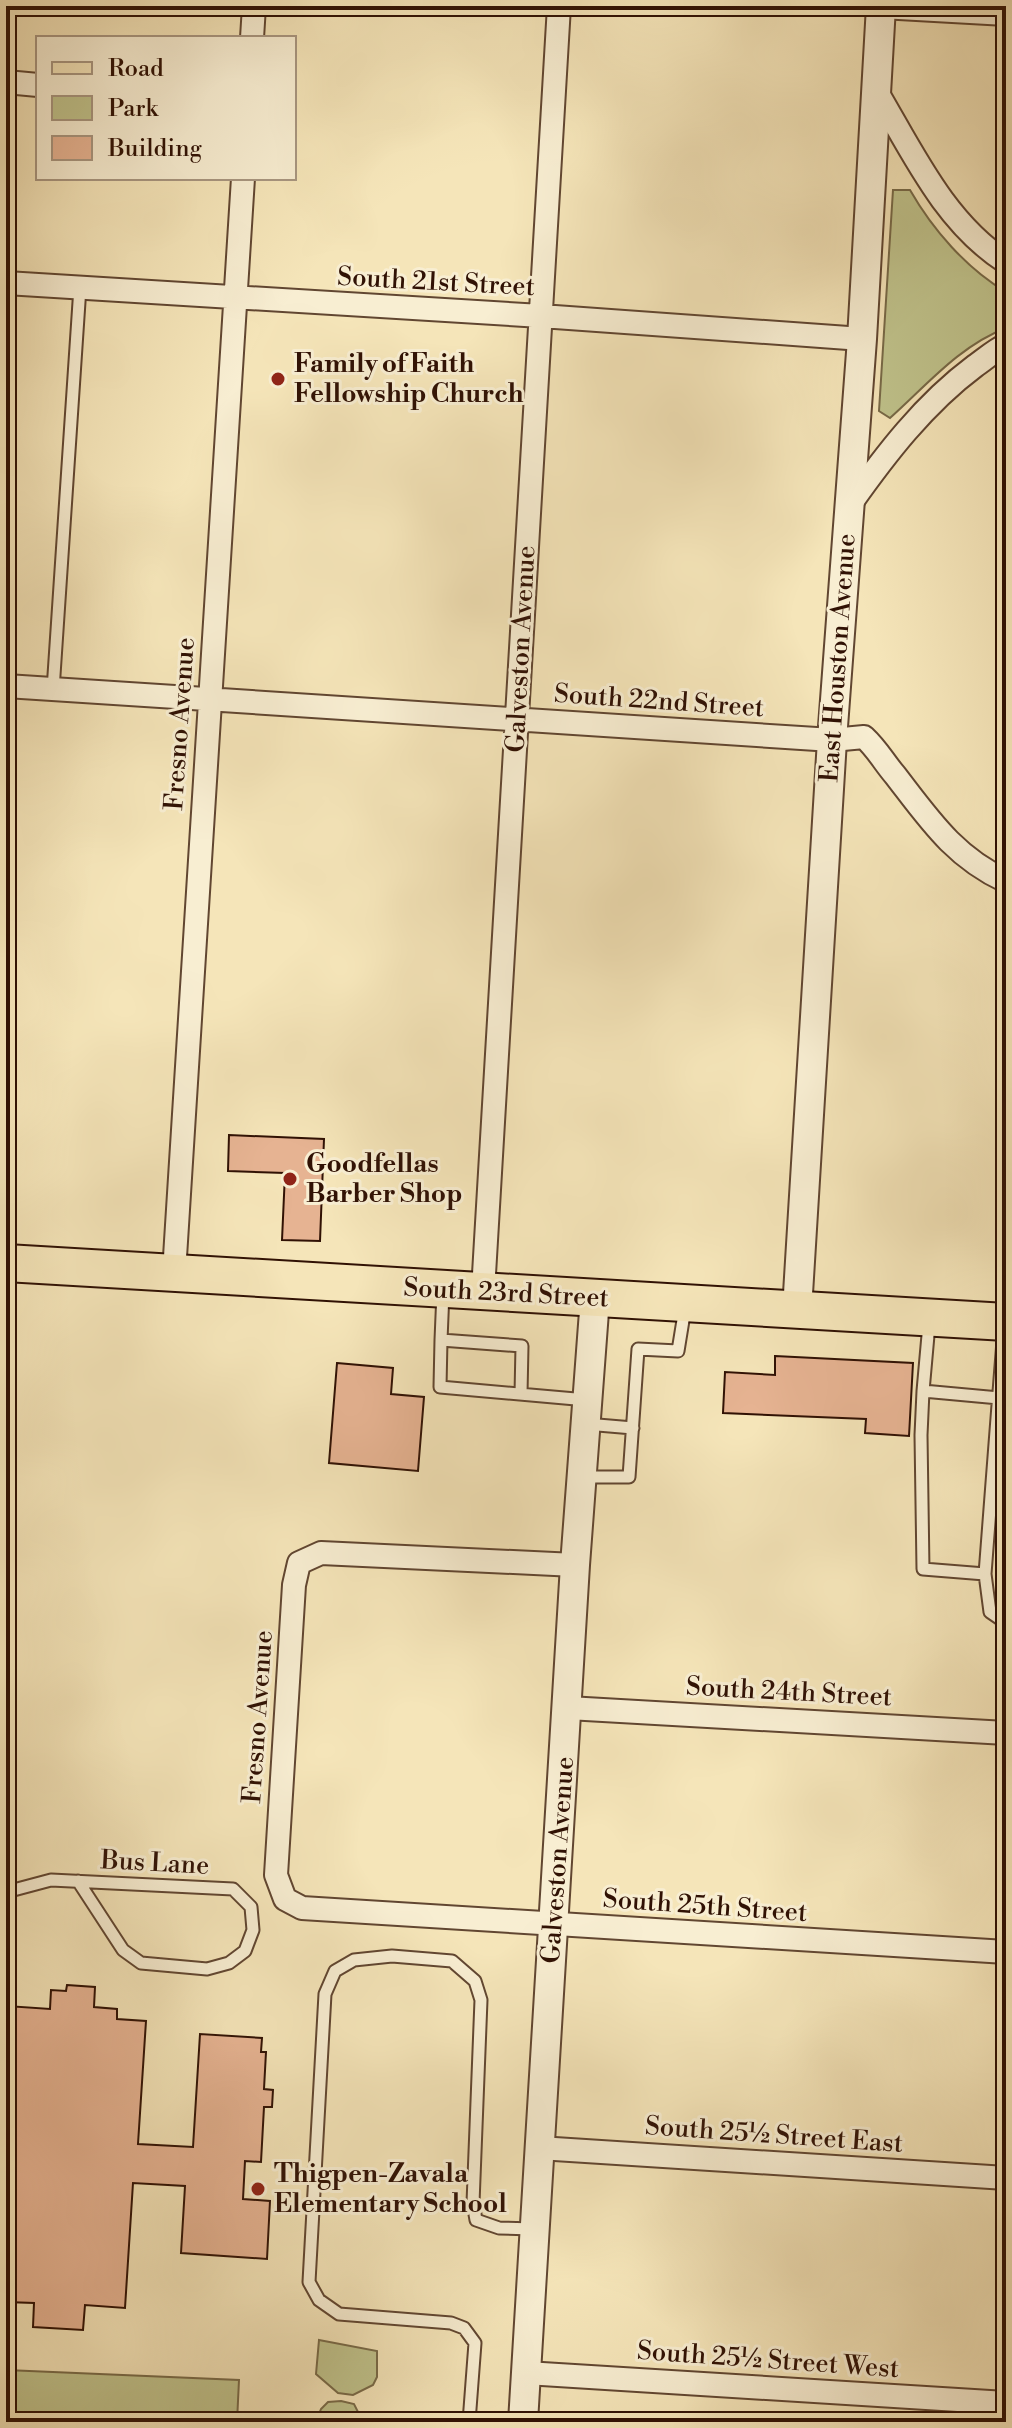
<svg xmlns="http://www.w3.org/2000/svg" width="1012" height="2428" font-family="'Libre Bodoni',serif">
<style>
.green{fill:#c0c38c;stroke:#786a48;stroke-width:2}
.building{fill:#e6b392;stroke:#301104;stroke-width:2}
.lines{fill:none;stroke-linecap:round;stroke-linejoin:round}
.service-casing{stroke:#614631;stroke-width:15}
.minor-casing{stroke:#614631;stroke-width:26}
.tertiary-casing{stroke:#614631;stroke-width:32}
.primary-casing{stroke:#301104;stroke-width:40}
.service{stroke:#f8eed2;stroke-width:11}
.minor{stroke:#f8eed2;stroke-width:22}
.tertiary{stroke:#f8eed2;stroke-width:28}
.primary{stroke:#f5e5b9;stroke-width:36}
.poi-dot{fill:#8f2418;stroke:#f8eed2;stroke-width:3}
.labels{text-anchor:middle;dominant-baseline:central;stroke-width:6;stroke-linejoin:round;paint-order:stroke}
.street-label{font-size:26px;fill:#301104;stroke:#f8eed2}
.poi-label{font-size:26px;font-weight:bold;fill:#301104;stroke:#f8eed2;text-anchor:start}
</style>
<rect width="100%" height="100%" fill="#f5e5b9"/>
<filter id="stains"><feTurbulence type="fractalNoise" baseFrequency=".0025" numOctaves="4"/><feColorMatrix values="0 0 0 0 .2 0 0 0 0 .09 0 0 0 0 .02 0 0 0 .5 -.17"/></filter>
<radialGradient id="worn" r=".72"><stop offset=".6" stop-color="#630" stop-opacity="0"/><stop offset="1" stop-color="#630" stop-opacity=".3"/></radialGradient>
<path class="green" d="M893,190H910C933,230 966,268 1006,292V328C959,346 926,386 890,418L879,411Z
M319,2340L377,2351V2377L373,2385L353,2395L338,2393L316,2374Z
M6,2370L239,2380L237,2422H6Z
M341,2401L354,2404L363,2422H316L321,2409L328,2402Z"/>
<path class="building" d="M229,1135L324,1139L320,1241L282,1240L285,1173L228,1171Z
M775,1356L913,1363L909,1436L865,1433L866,1419L723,1413L725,1372L775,1375Z
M337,1363L393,1368L391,1394L424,1397L418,1471L329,1463Z
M67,1985L95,1987L94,2007L117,2009V2019L146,2021L138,2144L193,2147L200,2034L262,2038L261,2052H266L264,2089L273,2090L272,2107H264L261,2162L245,2161L243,2199L270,2201L267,2259L181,2253L185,2186L133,2183L125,2308L85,2305L83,2330L33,2327L34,2303L6,2302L7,2006L50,2009L51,1990L66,1991Z"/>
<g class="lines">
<g class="service-casing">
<path id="service" d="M53,690L80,287
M929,1324L923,1391L999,1398
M441,1340L443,1292
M1000,1379L1004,1328
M923,1391L921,1435L923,1569L985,1574L1000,1379H1006
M521,1394L522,1346L441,1340L440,1387L587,1400
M586,1424L633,1428
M583,1477H629L638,1349L678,1351L685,1308
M985,1574L990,1612L1006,1623
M6,1892L51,1880L233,1889L251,1907L253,1930L245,1951L229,1963L207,1969L141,1963L123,1950L78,1881
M469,2422L475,2343L464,2328L451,2323L339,2314L319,2300L309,2282L325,1994L335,1971L354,1960L392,1956L452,1961L475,1981L481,2000L473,2203L476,2220L499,2228L533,2229"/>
</g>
<g class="minor-casing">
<path id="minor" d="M881,7L1006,14
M252,38L254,6
M6,82L38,85
M877,92C913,153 945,223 1006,262
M6,283L541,316L862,339
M849,506C885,455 924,404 975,366C985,359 995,350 1006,345
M6,686L832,740L864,737C878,750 883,761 895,775C929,819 954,857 1006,881
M174,1273L243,178
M483,1291L559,6
M575,1565L321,1553L299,1563L294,1585L276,1875L285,1899L302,1908L1006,1952
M568,1708L1006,1733
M539,2148L1006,2178
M526,2373L1006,2403"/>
</g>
<g class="tertiary-casing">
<path id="tertiary" d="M797,1310L832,740L862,339L881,6
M523,2422L575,1565L595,1298"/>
</g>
<g class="primary-casing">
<path id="primary" d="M6,1263L1006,1322"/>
</g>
<use href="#service" class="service"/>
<use href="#minor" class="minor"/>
<use href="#tertiary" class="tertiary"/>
<use href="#primary" class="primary"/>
</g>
<g class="poi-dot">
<circle cx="278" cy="379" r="8"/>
<circle cx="290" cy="1179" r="8"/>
<circle cx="258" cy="2189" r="8"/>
</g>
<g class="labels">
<g class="street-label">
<text transform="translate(436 282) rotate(3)">South 21st Street</text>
<text transform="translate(521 649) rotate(-87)">Galveston Avenue</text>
<text transform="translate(838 658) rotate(-86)">East Houston Avenue</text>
<text transform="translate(659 701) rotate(4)">South 22nd Street</text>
<text transform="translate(180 724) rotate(-86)">Fresno Avenue</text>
<text transform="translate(506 1293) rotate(3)">South 23rd Street</text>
<text transform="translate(789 1692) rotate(3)">South 24th Street</text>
<text transform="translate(258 1717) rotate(-86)">Fresno Avenue</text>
<text transform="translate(558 1860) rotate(-86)">Galveston Avenue</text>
<text transform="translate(155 1863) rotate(3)">Bus Lane</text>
<text transform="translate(705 1906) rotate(4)">South 25th Street</text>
<text transform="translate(774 2135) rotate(4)">South 25½ Street East</text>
<text transform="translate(768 2360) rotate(4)">South 25½ Street West</text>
</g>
<g class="poi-label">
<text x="294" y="364">Family of Faith<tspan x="294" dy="30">Fellowship Church</tspan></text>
<text x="306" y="1164">Goodfellas<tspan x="306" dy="30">Barber Shop</tspan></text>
<text x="274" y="2174">Thigpen-Zavala<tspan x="274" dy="30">Elementary School</tspan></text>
</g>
</g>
<rect width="1012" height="2428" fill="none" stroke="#f5e5b9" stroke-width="32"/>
<rect x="8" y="8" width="996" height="2412" fill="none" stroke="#301104" stroke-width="4"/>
<rect x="16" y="16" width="980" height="2396" fill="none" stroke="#301104" stroke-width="2"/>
<rect x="36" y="36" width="260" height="144" fill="#f8eed2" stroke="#a89680" stroke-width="2"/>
<rect x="52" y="62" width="40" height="12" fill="#f5e5b9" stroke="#a89680" stroke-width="2"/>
<text x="108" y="76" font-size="24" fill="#301104">Road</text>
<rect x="52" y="96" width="40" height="24" fill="#c0c38c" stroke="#a89680" stroke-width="2"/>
<text x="108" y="116" font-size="24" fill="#301104">Park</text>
<rect x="52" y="136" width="40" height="24" fill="#e6b392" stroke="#a89680" stroke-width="2"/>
<text x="108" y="156" font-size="24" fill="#301104">Building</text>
<rect width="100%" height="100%" filter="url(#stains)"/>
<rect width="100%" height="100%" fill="url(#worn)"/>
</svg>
